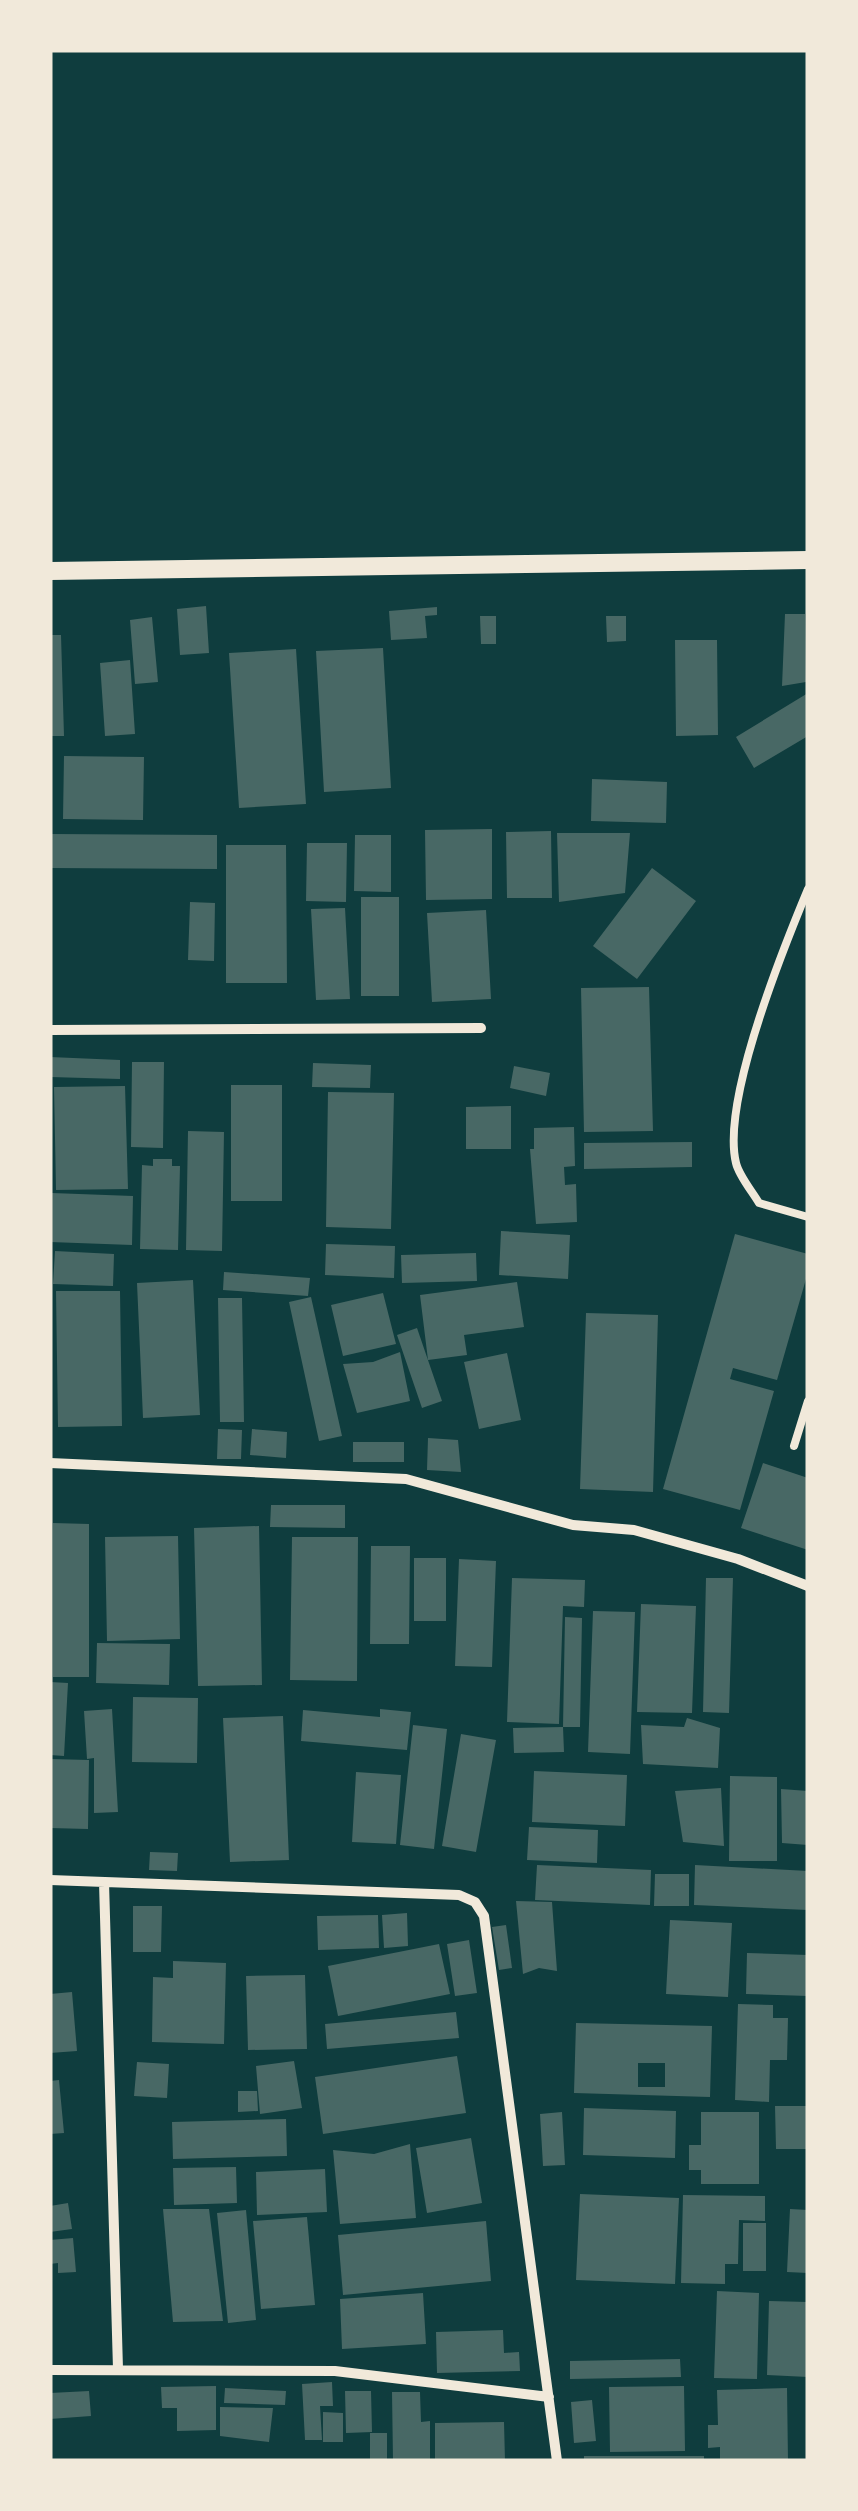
<svg xmlns="http://www.w3.org/2000/svg" width="858" height="2511" font-family="'Roboto Serif',serif">
<style>
.building{fill:#486865;fill-rule:evenodd}
.lines{fill:none;stroke-linecap:round;stroke-linejoin:round}
.service{stroke:#f1e9da;stroke-width:8}
.minor{stroke:#f1e9da;stroke-width:10}
.tertiary{stroke:#f1e9da;stroke-width:18}
</style>
<rect width="100%" height="100%" fill="#0f3d3e"/>
<path class="building" d="M206,606L209,653L180,655L177,609Z
M437,607V615L425,616L427,638L391,640L389,611Z
M785,614H805L806,682L782,686Z
M480,616H496V644H481Z
M606,616H626V641L607,642Z
M152,617L158,682L135,684L130,620Z
M50,635H61L64,736H50Z
M675,640H717L718,735L676,736Z
M383,648L391,788L324,792L316,651Z
M296,649L306,804L239,808L229,653Z
M130,660L135,734L105,736L100,663Z
M808,693V736L754,768L736,737Z
M64,756L144,757L143,820L63,819Z
M592,779L667,782L666,823L591,821Z
M492,829V899L426,900L425,830Z
M551,831L552,898H507L506,832Z
M557,833H630L625,893L559,902Z
M50,834L217,835V869L50,868Z
M355,835H391V892L354,891Z
M307,843H347L346,902L306,901Z
M226,845H286L287,983H226Z
M652,868L696,901L637,979L593,946Z
M361,897H399V996H361Z
M190,902L215,903L214,961L188,960Z
M345,908L350,999L316,1000L311,909Z
M486,910L491,999L432,1002L427,913Z
M649,987L653,1131L584,1132L581,988Z
M50,1057L120,1060V1079L50,1077Z
M132,1062H164L163,1148L131,1147Z
M313,1063L371,1065L370,1088L312,1087Z
M514,1066L550,1073L546,1096L510,1088Z
M231,1085H282V1201H231Z
M125,1086L128,1189L56,1190L54,1087Z
M328,1092L394,1093L391,1229L326,1227Z
M511,1106V1149H466V1107Z
M574,1127L575,1166L564,1167L565,1185L576,1184L577,1222L536,1224L530,1149H534V1128Z
M188,1131L224,1132L222,1251L186,1250Z
M692,1142V1167L584,1169V1143Z
M153,1159H172V1166H180L178,1250L140,1249L142,1165L153,1166Z
M52,1193L133,1196L132,1245L50,1242Z
M501,1231L570,1235L568,1279L499,1275Z
M735,1234L808,1254V1272L777,1380L733,1368L730,1379L774,1391L740,1510L663,1489Z
M326,1244L395,1246L394,1278L325,1275Z
M55,1251L114,1254L113,1286L53,1284Z
M476,1253L477,1281L402,1283L401,1255Z
M224,1272L310,1278L308,1296L223,1290Z
M193,1280L200,1415L143,1418L137,1283Z
M517,1282L524,1327L464,1335L467,1355L428,1360L420,1295Z
M56,1291H120L122,1426L58,1427Z
M383,1293L396,1344L343,1356L331,1305Z
M311,1297L342,1436L319,1441L289,1302Z
M218,1298H242L244,1422H220Z
M586,1313L658,1315L653,1492L580,1489Z
M417,1328L442,1401L422,1408L397,1335Z
M400,1352L410,1401L357,1413L343,1364L373,1362Z
M507,1353L521,1420L479,1429L464,1362Z
M218,1429L242,1430L241,1459H217Z
M252,1429L287,1432L286,1458L250,1455Z
M428,1438L458,1440L461,1472L427,1470Z
M353,1442H404V1462H353Z
M763,1463L808,1478V1550L741,1528Z
M271,1505H345V1528L270,1527Z
M53,1523L89,1524V1677H53Z
M259,1526L262,1685L198,1686L194,1528Z
M178,1536L180,1639L107,1641L105,1537Z
M292,1537H358L357,1681L290,1680Z
M371,1546H410L409,1644H370Z
M414,1558H446V1621H414Z
M459,1559L496,1561L492,1667L455,1666Z
M512,1578L585,1580L584,1607L563,1606L559,1724L507,1722Z
M706,1578H733L729,1713L703,1712Z
M641,1604L696,1606L692,1713L637,1712Z
M593,1611L635,1612L630,1754L588,1752Z
M565,1617L582,1618L580,1727H563Z
M97,1643L170,1644L169,1685L96,1683Z
M50,1682L68,1683L64,1756L50,1755Z
M133,1697L198,1698L197,1763L132,1762Z
M112,1709L118,1812L94,1813V1758L87,1759L84,1711Z
M380,1709L411,1712L407,1750L301,1741L303,1710L380,1717Z
M283,1716L289,1860L230,1862L223,1718Z
M687,1718L720,1728L718,1768L643,1764L641,1725L684,1727Z
M413,1725L447,1729L434,1849L400,1845Z
M563,1727L564,1752L514,1753L513,1728Z
M461,1734L496,1740L476,1852L442,1846Z
M50,1759L89,1760L88,1829L50,1828Z
M534,1771L627,1775L625,1826L532,1822Z
M356,1772L401,1775L396,1844L352,1842Z
M730,1776L777,1777V1861H729Z
M721,1788L724,1846L683,1842L675,1791Z
M781,1789L808,1791V1845L782,1843Z
M529,1827L598,1830L597,1863L527,1860Z
M150,1852L178,1853L177,1871L149,1870Z
M537,1865L651,1870L650,1905L535,1900Z
M695,1865L808,1871V1910L694,1905Z
M655,1874H689V1906H654Z
M516,1901L552,1902L557,1971L539,1968L523,1974Z
M133,1906H162L161,1952H133Z
M407,1913L408,1946L384,1948L382,1915Z
M378,1915L379,1948L318,1950L317,1916Z
M670,1920L732,1923L728,1997L666,1994Z
M506,1925L512,1968L499,1970L492,1927Z
M469,1940L477,1993L455,1996L447,1944Z
M439,1944L450,1994L338,2016L328,1966Z
M747,1953L808,1955V1996L746,1994Z
M173,1961L226,1963L224,2044L152,2042L153,1977L173,1978Z
M305,1975L307,2049L248,2050L246,1976Z
M72,1992L77,2051L50,2053V1994Z
M738,2004L773,2005V2018H788L787,2060H770L769,2102L735,2100Z
M456,2012L459,2038L327,2049L325,2024Z
M576,2023L712,2026L710,2097L574,2093ZM638,2063H665V2087H638Z
M457,2056L466,2113L323,2134L315,2077Z
M294,2061L302,2108L260,2114L256,2066Z
M137,2062L169,2064L167,2098L134,2096Z
M59,2080L64,2133L50,2134V2081Z
M238,2091H257L258,2111L238,2112Z
M775,2106H808V2149H776Z
M584,2108L676,2111L675,2158L583,2155Z
M562,2112L565,2165L543,2166L540,2114Z
M701,2112H759V2184H701V2170H689V2145H701Z
M286,2119L287,2156L173,2159L172,2122Z
M471,2138L482,2203L427,2213L416,2148Z
M410,2144L416,2218L340,2224L333,2150L374,2154Z
M236,2167L237,2203L174,2205L173,2168Z
M325,2169L327,2212L257,2215L256,2172Z
M580,2194L679,2198L675,2284L576,2280Z
M683,2195L765,2196V2221L739,2220L738,2264H725V2284L681,2283Z
M68,2203L72,2229L50,2232V2206Z
M163,2209H209L223,2321L173,2322Z
M790,2209L808,2210V2273L787,2272Z
M246,2210L256,2320L228,2323L217,2213Z
M307,2217L315,2305L261,2309L253,2221Z
M486,2221L491,2281L343,2295L338,2235Z
M743,2223H766V2271H743Z
M73,2238L76,2272L58,2273V2263L50,2264V2240Z
M717,2291L759,2293L757,2379L714,2378Z
M423,2293L426,2344L342,2349L340,2299Z
M769,2301L808,2302V2377L767,2375Z
M503,2330L504,2353L519,2352L520,2371L437,2373L436,2332Z
M680,2359L681,2377L570,2379V2361Z
M332,2382L333,2406H320L322,2440H305L302,2384Z
M216,2386V2430L177,2431V2408H162L161,2387Z
M684,2386L685,2451L610,2452L609,2387Z
M225,2388L286,2391L285,2405L224,2403Z
M787,2388L788,2461H720V2447L708,2448V2425H718L717,2390Z
M89,2391L91,2416L50,2419V2393Z
M345,2391H371L372,2432L346,2433Z
M392,2392H420L421,2422L430,2421V2461H393Z
M592,2400L596,2441L574,2443L571,2402Z
M220,2407L273,2408L269,2442L220,2436Z
M323,2412L343,2413V2442H323Z
M504,2422L505,2461H435V2423Z
M370,2433H387V2461H370Z
M584,2456H704V2461H584Z"/>
<g class="lines">
<path class="service" d="M808,889C783,949 721,1101 736,1163C739,1176 752,1191 759,1203L808,1217
M794,1446L808,1401"/>
<path class="minor" d="M50,1030L481,1028
M50,1463L406,1479L573,1525L634,1530L738,1559L808,1586
M50,1880L459,1895L475,1902L484,1916L557,2461
M104,1882L118,2369
M50,2370L335,2371L549,2397"/>
<path class="tertiary" d="M50,571L808,560"/>
</g>
<rect width="858" height="2511" fill="none" stroke="#f1e9da" stroke-width="105"/>
</svg>
